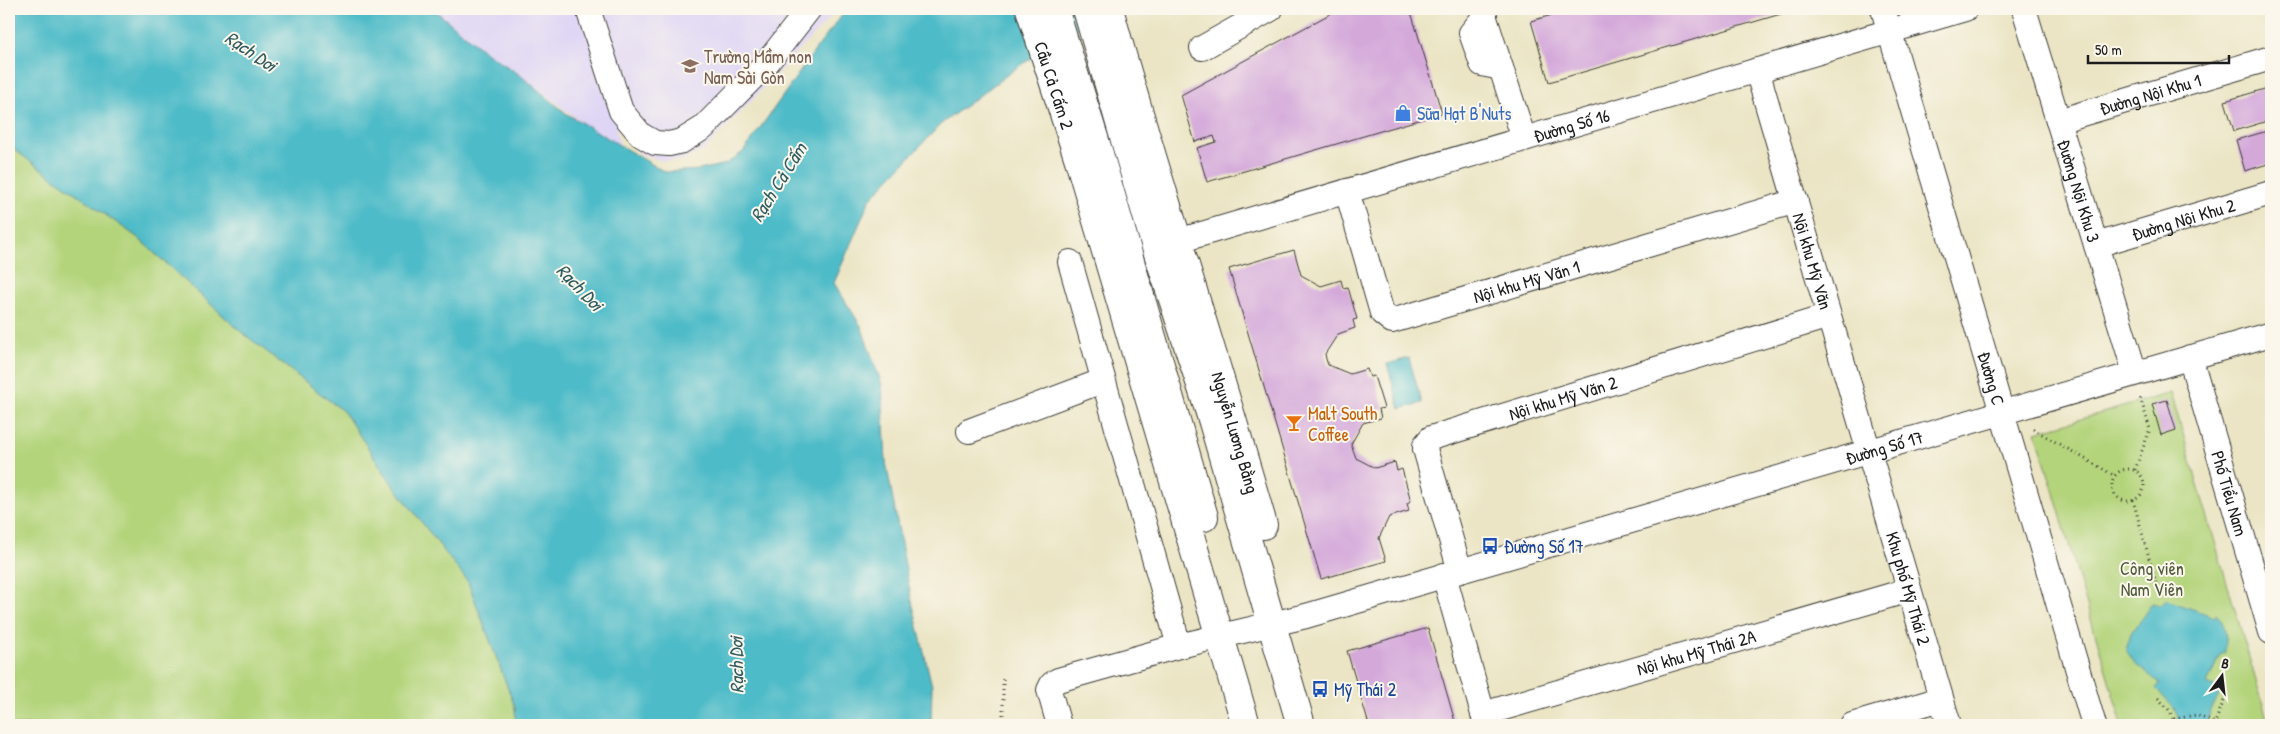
<svg xmlns="http://www.w3.org/2000/svg" width="2280" height="734" font-family="'Patrick Hand',sans-serif">
<style>
.built{fill:#dfd5f5}
.green{fill:#b4d47b;stroke:#68784c}
.water{fill:#4ebbc8;stroke:#356c72}
.building{fill:#d4a9da}
.lines{fill:none;stroke-linecap:round;stroke-linejoin:round}
.minor-casing{stroke:#3b3a35;stroke-width:26}
.major-casing{stroke:#3b3a35;stroke-width:30}
.path{stroke:#3b3a35;stroke-width:3;stroke-dasharray:1 4;stroke-linecap:butt}
.minor{stroke:#fff;stroke-width:24}
.major{stroke:#fff;stroke-width:28}
.labels{text-anchor:middle;dominant-baseline:central;stroke-width:4;stroke-linejoin:round;paint-order:stroke}
.education-label{font-size:18px;fill:#785e54;stroke:#fbf7ec;text-anchor:start}
.street-label{font-size:18px;fill:#1c1c1c;stroke:#fbf7ec}
.shop-label{font-size:18px;fill:#366cbe;stroke:#fbf7ec;text-anchor:start}
.food-label{font-size:18px;fill:#c56008;stroke:#fbf7ec;text-anchor:start}
.transit-label{font-size:18px;fill:#164399;stroke:#fbf7ec;text-anchor:start}
.park-label{font-size:18px;fill:#515c3d;stroke:#fbf7ec}
.water-label{font-size:19px;font-style:italic;fill:#305c61;stroke:#fbf7ec}
</style>
<rect width="100%" height="100%" fill="#fbf7ec"/>
<filter id="ink" filterUnits="userSpaceOnUse"><feTurbulence type="fractalNoise" baseFrequency=".02" numOctaves="2"/><feDisplacementMap in="SourceGraphic" scale="10" xChannelSelector="R" yChannelSelector="G"/><feConvolveMatrix kernelMatrix="1 2 1 2 8 2 1 2 1" color-interpolation-filters="sRGB"/></filter>
<filter id="wash" filterUnits="userSpaceOnUse"><feTurbulence type="fractalNoise" baseFrequency=".0096" numOctaves="4" result="noise"/><feDisplacementMap in="SourceGraphic" scale="20" xChannelSelector="R" yChannelSelector="G"/><feGaussianBlur stdDeviation="1.12" result="paint"/><feColorMatrix in="noise" values="0 0 0 0 0 0 0 0 0 0 0 0 0 0 0 0 0 1.4 0 .05"/><feComposite in="paint" operator="in"/></filter>
<g filter="url(#wash)">
<rect width="100%" height="100%" fill="#ebe5c5"/>
<path class="built" d="M433,9H838L704,150L683,160L663,161L641,154L623,137L614,125L620,145L590,129L520,75L487,53Z"/>
<path class="green" d="M9,146L137,237L239,330L344,412L393,485L468,582L515,707L516,725H9Z
M2171,393L2269,725H2122L2036,432Z"/>
<path class="water" d="M9,9H433L487,53L520,75L567,114L665,172L699,170L726,164L743,152L816,49L847,9H1109L1015,69L941,124L870,199L834,283L861,326L882,385L886,462L911,597L932,686L931,725H516L515,707L468,582L393,485L344,412L239,330L137,237L9,146Z
M1409,358L1422,403L1400,409L1387,364Z
M2167,600L2215,617L2216,614C2227,624 2227,640 2224,653H2221L2207,684L2221,690C2217,700 2206,716 2207,725H2181L2174,708L2156,689L2160,683L2136,665L2126,650L2131,634L2152,603L2161,605Z"/>
<g id="blocks">
<path class="building" d="M1339,9H1410L1442,113L1207,182L1197,148L1216,142L1214,136L1195,142L1181,95Z
M1573,9H1798L1549,82L1531,21Z
M2271,87V120L2234,131L2225,101Z
M2271,130V163L2245,171L2236,140Z
M1294,250L1301,275L1321,286L1341,280L1343,288L1348,287L1357,319L1353,320L1355,328L1338,334L1325,354L1326,359L1328,365L1350,374L1367,369L1370,377L1374,376L1384,408L1379,409L1381,418L1363,423L1351,444L1356,458L1375,468L1395,462L1397,471L1402,469L1411,501L1407,503L1409,511L1389,517L1379,538L1386,561L1321,579L1229,269Z
M2167,400L2176,430L2161,435L2152,404Z
M1428,628L1456,725H1369L1347,651Z"/>
</g>
</g>
<g filter="url(#ink)">
<use href="#blocks" fill-opacity="0" stroke="#3b3a35" stroke-width="1"/>
<g class="lines">
<g class="minor-casing">
<g id="minor">
<path d="M588,9L621,111L641,135L655,143L669,144L682,141L703,128L766,64L809,9"/>
<path d="M1482,9L1524,139"/>
<path id="s1" d="M1883,9L2094,725"/>
<path id="s2" d="M2024,9L2135,373"/>
<path d="M1485,16L1471,33L1482,64L1501,68"/>
<path d="M1202,48L1271,9"/>
<path id="s3" d="M1757,70L1949,725"/>
<path id="s4" d="M2058,121L2271,58"/>
<path id="s5" d="M1347,191L1382,313L1392,321L1796,201"/>
<path id="s6" d="M2096,245L2271,193"/>
<path id="s7" d="M1161,246L1965,9"/>
<path d="M1070,262L1179,646"/>
<path id="s8" d="M2190,357L2271,632"/>
<path d="M969,431L1102,381"/>
<path id="s9" d="M1460,571L1425,449V445L1431,438L1829,316"/>
<path d="M1444,575L1486,725"/>
<path id="s10" d="M1483,714L1909,590"/>
<path id="s11" d="M1059,725L1049,690L1052,684L1058,680L1179,646L1306,616L2271,334"/>
<path d="M1852,725L1941,699"/>
</g>
</g>
<g class="major-casing">
<g id="major">
<path id="s12" d="M1030,9L1079,160L1246,725"/>
<path d="M1054,9L1099,154L1204,517"/>
<path d="M1087,9L1156,247L1213,422L1301,725"/>
<path id="s13" d="M1109,9C1157,182 1214,352 1263,525"/>
</g>
</g>
<path class="path" d="M2033,429L2115,476
M2112 485a16 16 0 1 1 32 0a16 16 0 1 1-32 0Z
M2135,470L2150,429L2140,397
M2133,500L2159,594
M2158,698L2170,711L2175,725
M2174,719L2196,715L2220,725
M1003,725V678
M2214,725L2227,693"/>
<use href="#minor" class="minor"/>
<use href="#major" class="major"/>
</g>
</g>
<defs>
<g id="school-bare" transform="scale(1.35)"><path d="M0-5L7-2L0 1L-7-2ZM-4 1L0 2.5L4 1V4Q0 6-4 4Z" fill="#8d6e63" stroke="#fbf7ec" stroke-width="2.5" paint-order="stroke"/></g>
<g id="shop-bare" transform="scale(1.35)"><path d="M-5-2.5h2.3a2.7 3.5 0 0 1 5.4 0H5L5.5 6h-11ZM-1.5-2.5h3a1.5 2.3 0 0 0-3 0Z" fill="#3f7fe0" stroke="#fbf7ec" stroke-width="2.5" paint-order="stroke"/></g>
<g id="bar-bare" transform="scale(1.35)"><path d="M-6-5H6L.8 .8V4.5H3.5V6h-7V4.5H-.8V.8Z" fill="#e8710a" stroke="#fbf7ec" stroke-width="2.5" paint-order="stroke"/></g>
<g id="bus-bare" transform="scale(1.35)"><path d="M-5-6H5V4H4V6H2V4H-2V6H-4V4H-5ZM-3.5-4V0h7V-4ZM-3.5 1.2v1.5H-2V1.2ZM2 1.2v1.5H3.5V1.2Z" fill="#1a4fb4" stroke="#fbf7ec" stroke-width="2.5" paint-order="stroke"/></g>
</defs>
<g fill-rule="evenodd">
<use href="#school-bare" x="690" y="66"/>
<use href="#shop-bare" x="1403" y="113"/>
<use href="#bar-bare" x="1294" y="423"/>
<use href="#bus-bare" x="1490" y="546"/>
<use href="#bus-bare" x="1320" y="689"/>
</g>
<g class="labels">
<g class="education-label">
<text x="704" y="56">Trường Mầm non<tspan x="704" dy="21">Nam Sài Gòn</tspan></text>
</g>
<g class="street-label">
<text stroke="none"><textPath href="#s12" startOffset="80">Cầu Cả Cấm 2</textPath></text>
<text stroke="none"><textPath href="#s4" startOffset="96">Đường Nội Khu 1</textPath></text>
<text stroke="none"><textPath href="#s7" startOffset="428">Đường Số 16</textPath></text>
<text stroke="none"><textPath href="#s2" startOffset="190">Đường Nội Khu 3</textPath></text>
<text stroke="none"><textPath href="#s6" startOffset="91">Đường Nội Khu 2</textPath></text>
<text stroke="none"><textPath href="#s3" startOffset="199">Nội khu Mỹ Văn</textPath></text>
<text stroke="none"><textPath href="#s5" startOffset="280">Nội khu Mỹ Văn 1</textPath></text>
<text stroke="none"><textPath href="#s1" startOffset="385">Đường C</textPath></text>
<text stroke="none"><textPath href="#s9" startOffset="278">Nội khu Mỹ Văn 2</textPath></text>
<text stroke="none"><textPath href="#s13" startOffset="442">Nguyễn Lương Bằng</textPath></text>
<text stroke="none"><textPath href="#s11" startOffset="909">Đường Số 17</textPath></text>
<text stroke="none"><textPath href="#s8" startOffset="142">Phố Tiểu Nam</textPath></text>
<text stroke="none"><textPath href="#s3" startOffset="540">Khu phố Mỹ Thái 2</textPath></text>
<text stroke="none"><textPath href="#s10" startOffset="222">Nội khu Mỹ Thái 2A</textPath></text>
</g>
<g class="shop-label">
<text x="1417" y="113">Sữa Hạt B'Nuts</text>
</g>
<g class="food-label">
<text x="1308" y="413">Malt South<tspan x="1308" dy="21">Coffee</tspan></text>
</g>
<g class="transit-label">
<text x="1504" y="546">Đường Số 17</text>
<text x="1334" y="689">Mỹ Thái 2</text>
</g>
<g class="park-label">
<text x="2152" y="568">Công viên<tspan x="2152" dy="21">Nam Viên</tspan></text>
</g>
<g class="water-label">
<text transform="translate(251 51) rotate(34)">Rạch Dơi</text>
<text transform="translate(778 182) rotate(-58)">Rạch Cả Cấm</text>
<text transform="translate(580 287) rotate(46)">Rạch Dơi</text>
<text transform="translate(736 665) rotate(-91)">Rạch Dơi</text>
</g>
</g>
<rect width="2280" height="734" fill="none" stroke="#fbf7ec" stroke-width="30"/>
<g transform="translate(2222 676) rotate(15)" stroke="#fbf7ec" stroke-width="4" paint-order="stroke">
<path d="M0-4L9 19L0 12L-9 19Z" fill="#1c1c1c"/>
<text y="-8" font-size="14" font-weight="bold" text-anchor="middle" fill="#1c1c1c">B</text>
</g>
<path d="M2088 55v8h141v-8" fill="none" stroke="#1c1c1c" stroke-width="2.5"/>
<text x="2095" y="55" font-size="15" fill="#1c1c1c" stroke="#fbf7ec" stroke-width="4" paint-order="stroke">50 m</text>
</svg>
